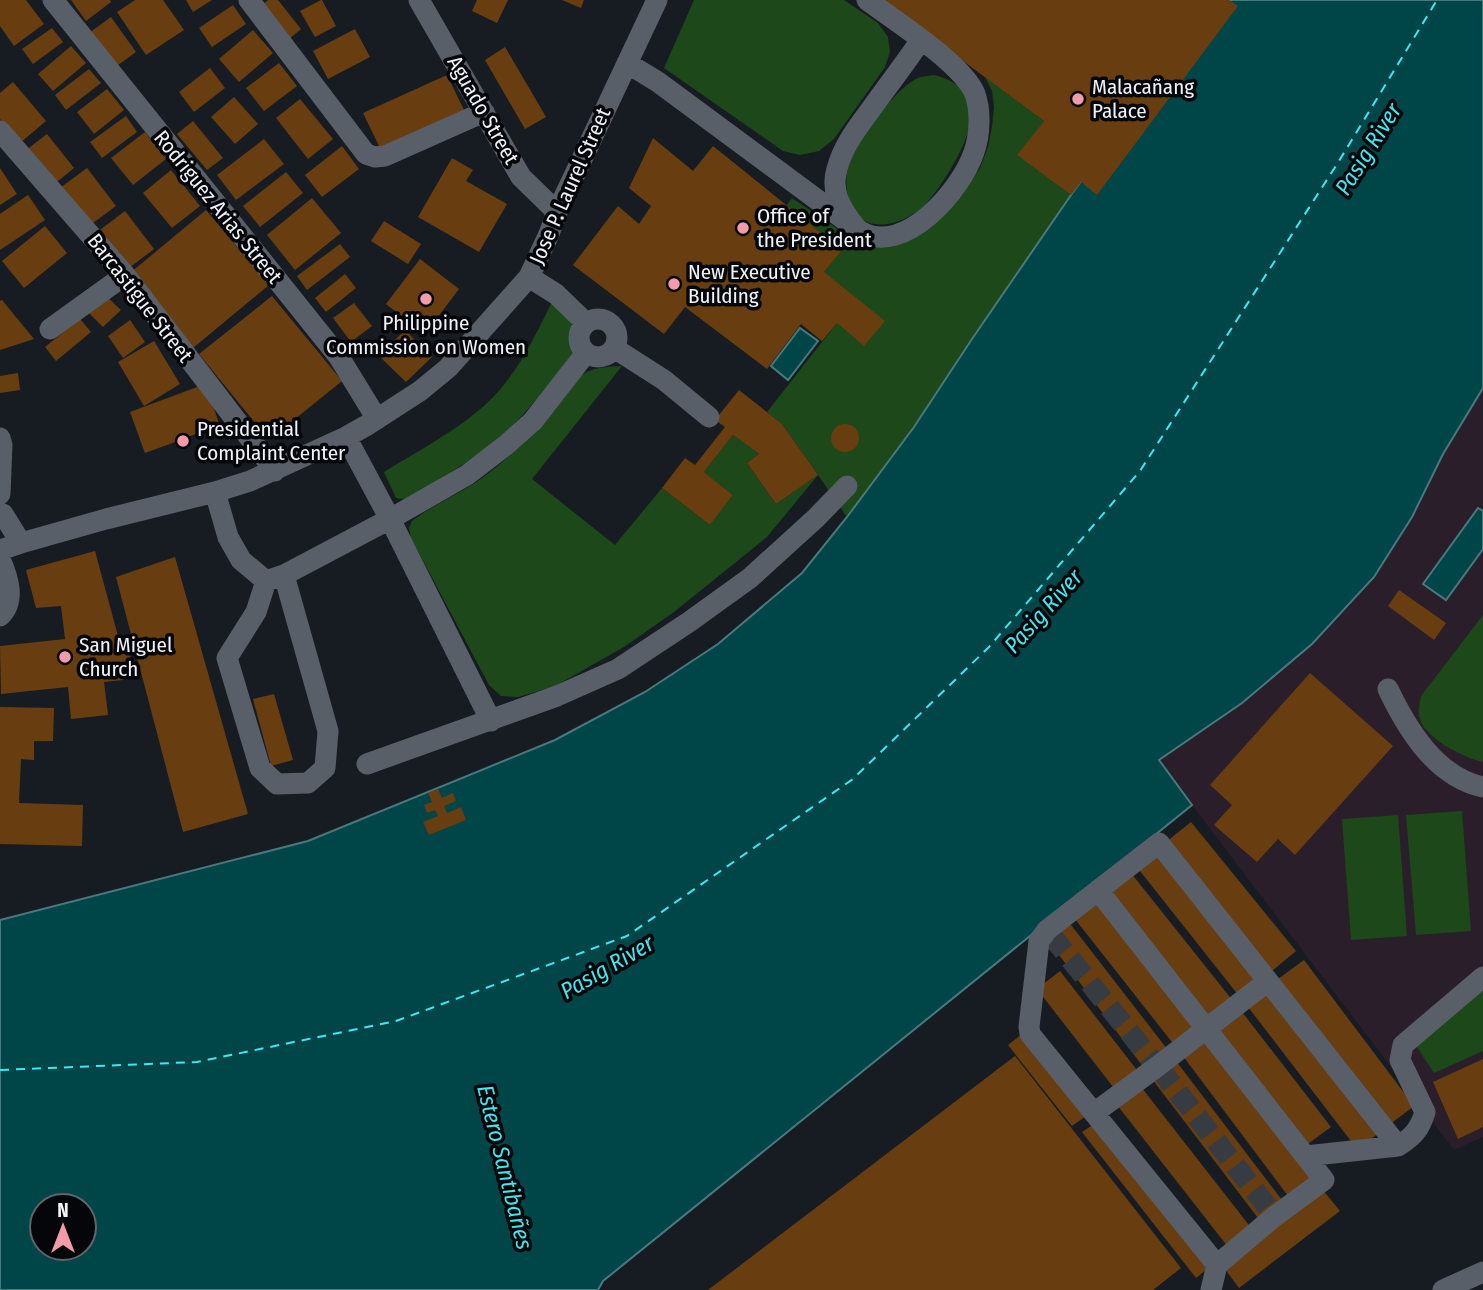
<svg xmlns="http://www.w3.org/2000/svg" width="1483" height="1290" font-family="'Fira Sans Condensed',sans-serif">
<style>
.commercial{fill:#2a1e2b}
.green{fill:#1c481a}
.water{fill:#004548;stroke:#48797d;stroke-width:2;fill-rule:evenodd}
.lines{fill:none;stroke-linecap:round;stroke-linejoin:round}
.ferry{stroke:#3ee8ef;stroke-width:2;stroke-dasharray:9 7;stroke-linecap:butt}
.building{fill:#683e10}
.minor-tunnel{stroke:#373c43;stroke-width:21;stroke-dasharray:21 10;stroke-linecap:butt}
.minor{stroke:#595f68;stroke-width:21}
.poi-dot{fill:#f39aab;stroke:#050609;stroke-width:2.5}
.labels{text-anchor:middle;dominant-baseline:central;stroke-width:7;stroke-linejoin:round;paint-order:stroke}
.poi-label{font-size:21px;fill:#eff2f8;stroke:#050609;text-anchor:start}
.street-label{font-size:21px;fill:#eff2f8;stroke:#050609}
.water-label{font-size:23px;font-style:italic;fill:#3ee8ef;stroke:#050609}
</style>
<rect width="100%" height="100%" fill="#171c23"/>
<path class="commercial" d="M1483,388V1137L1454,1150L1158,760L1242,703L1312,644L1374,577L1412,517L1443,454Z"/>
<path class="green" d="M694,0H844L878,23L888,37L890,52L885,67L834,139L819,151L800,155L783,151L664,68Z
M934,75C950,79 964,86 970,103C979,130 944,183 927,203C915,216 892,227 875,224C865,223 859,218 854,210C846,197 844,179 849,164C856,142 896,87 918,78C923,76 929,76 934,75Z
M985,77L1044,121L1018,155L1071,195L972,339L914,427L847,517L818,475L767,537L674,612L624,647L555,686L518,697L501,696L489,685L411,538L409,528L412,521C434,504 460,494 482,478C521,450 548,416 577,379C590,367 604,367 622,366L532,479L615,545L662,488L710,525L733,495L704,472L733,435L759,454L747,463L776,504L818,475L782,424L767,412L837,323L864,345L824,272L841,250L786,206L792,198L845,234L865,242L965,190L980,168L988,147L992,127L994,107L992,91Z
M552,302L571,319L575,345L572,356C554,378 536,402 516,422C485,453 448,474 411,497L403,499L396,498L384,472C424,447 477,421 506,382C525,358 538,330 552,302Z
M1483,615V762C1464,758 1425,738 1420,719C1417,711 1420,704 1421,696Z
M1462,811L1471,931L1416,935L1406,815Z
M1398,815L1407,936L1351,940L1342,819Z
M1483,988V1051L1434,1073L1415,1044Z"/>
<path class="water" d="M1212,0H1483V388L1443,454L1412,517L1374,577L1312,644L1242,703L1159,760L1192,805L603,1281L598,1290H0V920L308,841L555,740L645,692L718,644L802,573L847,517L914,427L972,339L1071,195ZM42,1206H84V1248H42Z
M800,328L818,341L788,380L771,366Z
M1478,508L1483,511V549L1446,600L1423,584Z"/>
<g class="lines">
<path class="ferry" d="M0,1070L197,1062L396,1021L627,936L853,779L989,647L1140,471L1339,161L1437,0"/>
</g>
<path class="building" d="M0,0H26L44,24L14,46L0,26Z
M71,0H110L111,2L86,21Z
M135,0H163L184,30L146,55L117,12Z
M186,0H212L193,12Z
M268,0H278L301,29L288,40L261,6Z
M321,0H322L336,26L315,37L300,11Z
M477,0H508L497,23L472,11Z
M562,0H584L581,8Z
M881,0H1229L1238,6L1097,195L1081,182L1071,195L1017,155L1044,121Z
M233,5L246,24L212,47L199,28Z
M111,17L136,52L114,68L89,33Z
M52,28L63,42L33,64L22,49Z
M355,29L370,57L328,79L313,51Z
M253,30L273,53L239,82L219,59Z
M71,46L86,63L53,91L38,74Z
M505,47L546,117L525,129L485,60Z
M279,63L297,86L264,111L246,88Z
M210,68L225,88L194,112L179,92Z
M89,69L101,83L66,110L55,95Z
M447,75L464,110L380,148L363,113Z
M13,82L46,121L20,143L0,119V93Z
M107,89L124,110L94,134L77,112Z
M234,97L258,124L235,144L211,117Z
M300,99L333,139L308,159L276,118Z
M126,116L137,132L102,158L90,142Z
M193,121L223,158L207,170L177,134Z
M145,132L166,159L133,185L111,158Z
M47,134L74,168L52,186L25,151Z
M653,138L693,171L713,146L842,250L824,272L885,321L864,346L837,323L822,341L801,324L767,369L685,307L664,334L573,265L618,206L639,224L651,206L629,188Z
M264,139L284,164L236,200L217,175Z
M342,146L359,169L322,197L305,175Z
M452,158L473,170L466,181L507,204L479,252L418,217Z
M0,168L17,194L0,205Z
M87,168L116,206L89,226L60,188Z
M171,170L200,206L172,228L143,193Z
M286,172L303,193L260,227L243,206Z
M28,195L45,220L0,250V214Z
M312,198L341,233L295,270L267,235Z
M206,210L269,285L193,348L130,273Z
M125,211L154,249L125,271L96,233Z
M384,221L421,244L408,264L371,241Z
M45,226L67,253L24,288L2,261Z
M340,244L350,257L307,290L297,276Z
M420,259L459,289L425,334L386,304Z
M345,274L356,288L326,312L315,298Z
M106,296L121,310L103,327L89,313Z
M272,296L342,381L269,440L199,354Z
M2,300L34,339L0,350V301Z
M354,303L372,326L351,342L333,318Z
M80,319L91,332L56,361L45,347Z
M130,320L145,342L123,358L108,336Z
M405,330L432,357L406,382L379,356Z
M154,341L180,384L144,406L118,362Z
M18,373L20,390L0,393V376Z
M205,384L220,426L187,437L190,445L181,448L178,441L145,453L130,412Z
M739,390L782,424L818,475L776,504L747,463L759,454L733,435L704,472L733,495L710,525L662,488L685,458L695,465L725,427L715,420Z
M831 438a14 14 0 1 1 28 0a14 14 0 1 1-28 0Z
M95,551L118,636L129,645L132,668L123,680L104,682L108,715L71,719L68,687L1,694L0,646L65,639L61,606L36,608L26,570Z
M175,557L248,814L183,832L116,577Z
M1399,590L1446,623L1434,640L1388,606Z
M1310,673L1393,746L1295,855L1278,839L1257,862L1214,825L1232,805L1210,785Z
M274,694L293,760L271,766L253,699Z
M0,707L54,708L53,741H34V760L21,759L19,803L83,805L82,846L0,844Z
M438,789L442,798L453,793L456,801L444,806L447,813L461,807L466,820L429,835L423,822L438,816L435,810L427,813L424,805L432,802L428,793Z
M1191,822L1296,951L1272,971L1166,842Z
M1157,849L1261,980L1239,996L1136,866Z
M1127,868L1233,1001L1208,1021L1102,888Z
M1095,894L1200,1027L1175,1046L1071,914Z
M1068,921L1171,1054L1147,1072L1047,939Z
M1304,960L1414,1106L1389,1125L1278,979Z
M1060,971L1140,1074L1117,1092L1037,989Z
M1267,987L1379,1133L1357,1149L1245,1003Z
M1239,1008L1331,1127L1305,1146L1214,1027Z
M1026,1031L1089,1114L1072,1126L1008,1045Z
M1205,1034L1315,1181L1291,1200L1180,1052Z
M1015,1056L1181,1268L1153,1290H708Z
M1173,1057L1285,1204L1261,1222L1149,1075Z
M1483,1059V1127L1458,1139L1433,1082Z
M1138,1083L1252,1229L1228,1247L1114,1101Z
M1097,1122L1211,1266L1196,1278L1082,1132Z
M1322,1189L1340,1211L1239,1288L1222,1265Z"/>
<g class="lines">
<path class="minor-tunnel" d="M1051,935L1156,1065
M1159,1068L1273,1214"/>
<path class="minor" d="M53,0L339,357L377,419
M249,0L366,154L375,157L385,156L484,112
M419,0L521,177L557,212
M867,0C894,20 963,64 975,94C981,111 980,135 974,152C962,189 904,258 860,231C854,227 850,220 846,214C837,201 832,185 837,169C843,145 860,124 874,105C890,83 906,62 921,40
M627,63L658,82L846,221
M0,131L125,275L275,471
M529,277L556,294L586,323
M579 338a19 19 0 1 1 38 0a19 19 0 1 1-38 0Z
M50,329L125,275
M614,348L664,380L709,417
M346,437L390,519L491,721
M0,438L2,445L0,494
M215,492L228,537L241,560L266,581
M0,513L3,514L21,543
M0,550L21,543L106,519L215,492L250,481L346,437L369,424L420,391L448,368L529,277L549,234L557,212L657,0
M0,559C8,577 16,601 0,616
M284,575L328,731L325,768L308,783L277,784L260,768L227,658L256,612L266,581L284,575L390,519L467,475L506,445L533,421L586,353
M1388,689C1407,729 1436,777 1483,787
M367,764L557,696L618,669L689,622L750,578L816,518L847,486
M1098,890L1324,1180L1275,1216L1217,1265
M1094,1113L1158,1066L1268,981
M1306,1156L1398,1146C1413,1137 1420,1129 1425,1112L1400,1060L1403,1045L1483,977
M1211,1290L1217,1265L1030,1034L1029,1027L1039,941L1047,930L1159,843L1398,1146
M1443,1290L1483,1272"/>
</g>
<g class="poi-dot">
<circle cx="1078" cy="99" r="7"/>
<circle cx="743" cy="228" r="7"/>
<circle cx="674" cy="284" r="7"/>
<circle cx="426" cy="299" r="7"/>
<circle cx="183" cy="441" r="7"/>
<circle cx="65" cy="657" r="7"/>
</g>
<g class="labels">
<g class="poi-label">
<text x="1092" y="87">Malacañang<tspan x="1092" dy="24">Palace</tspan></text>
<text x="757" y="216">Office of<tspan x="757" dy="24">the President</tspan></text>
<text x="688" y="272">New Executive<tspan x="688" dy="24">Building</tspan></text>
<text x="426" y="323" text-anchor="middle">Philippine<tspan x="426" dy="24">Commission on Women</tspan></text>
<text x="197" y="429">Presidential<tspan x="197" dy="24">Complaint Center</tspan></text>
<text x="79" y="645">San Miguel<tspan x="79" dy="24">Church</tspan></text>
</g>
<g class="street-label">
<text transform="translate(483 110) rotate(60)">Aguado Street</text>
<text transform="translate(570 186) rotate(-66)">Jose P. Laurel Street</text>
<text transform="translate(218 207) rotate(51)">Rodriguez Arias Street</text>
<text transform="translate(140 298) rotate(52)">Barcastigue Street</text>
</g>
<g class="water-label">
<text transform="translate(1368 149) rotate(-58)">Pasig River</text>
<text transform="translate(1043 611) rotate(-48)">Pasig River</text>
<text transform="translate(607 967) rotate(-30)">Pasig River</text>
<text transform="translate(505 1167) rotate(76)">Estero Santibañes</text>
</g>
</g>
<g transform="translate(63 1227)"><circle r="33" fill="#050609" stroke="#636469" stroke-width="2"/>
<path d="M0-5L12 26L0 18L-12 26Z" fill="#f39aab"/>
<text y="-10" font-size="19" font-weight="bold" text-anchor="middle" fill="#eff2f8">N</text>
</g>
</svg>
